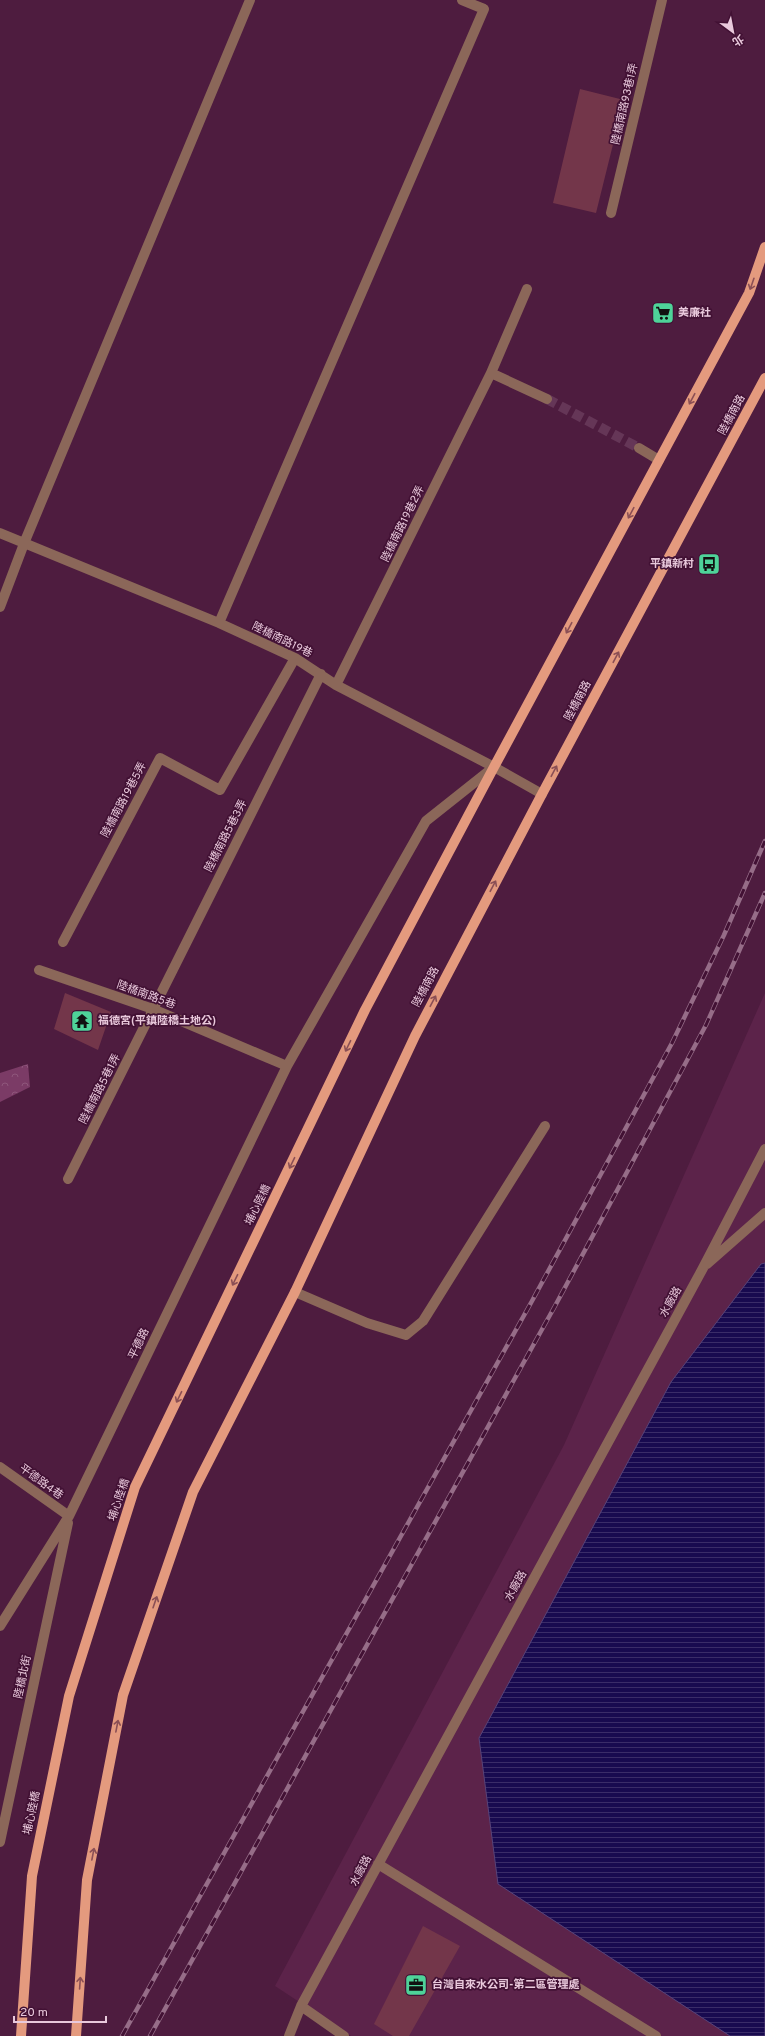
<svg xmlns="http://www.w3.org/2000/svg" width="765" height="2036" font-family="Overpass,'Noto Sans TC',sans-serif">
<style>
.built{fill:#5c234a}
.forest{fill:url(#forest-crowns)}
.water{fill:url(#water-rules);stroke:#574379}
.building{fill:#73364a}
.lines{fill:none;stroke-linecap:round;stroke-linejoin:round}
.minor-tunnel{stroke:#653657;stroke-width:10;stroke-dasharray:10 5;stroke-linecap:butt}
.minor{stroke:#8b6759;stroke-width:10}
.major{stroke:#e49a7e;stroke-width:10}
.rail-casing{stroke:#966d88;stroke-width:4.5}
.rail{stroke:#421134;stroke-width:3;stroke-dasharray:9;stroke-linecap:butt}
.oneway{stroke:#8b4f55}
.labels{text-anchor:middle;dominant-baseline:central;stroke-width:3.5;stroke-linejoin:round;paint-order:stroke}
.street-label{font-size:11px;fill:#e9c9dc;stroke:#421134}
.poi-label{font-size:11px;font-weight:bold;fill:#e9c9dc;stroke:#421134;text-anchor:start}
</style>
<defs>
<pattern id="forest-crowns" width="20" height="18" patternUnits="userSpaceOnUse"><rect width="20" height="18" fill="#7b3b66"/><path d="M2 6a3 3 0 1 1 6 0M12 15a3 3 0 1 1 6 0" fill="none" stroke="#8e567b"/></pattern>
<pattern id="water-rules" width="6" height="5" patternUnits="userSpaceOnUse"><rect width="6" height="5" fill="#180a4f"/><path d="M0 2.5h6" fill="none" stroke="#3a2c68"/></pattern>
</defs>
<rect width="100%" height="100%" fill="#4e1c3f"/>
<path class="built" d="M765,993V2036H351L275,1986L564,1445Z"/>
<path class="forest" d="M28,1064L30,1087L0,1102V1073Z"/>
<path class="water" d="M765,1263V2036H730L498,1884L479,1738L671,1382L761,1264Z"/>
<path class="building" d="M580,89L624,100L596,213L553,203Z
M65,993L111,1012L98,1050L54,1029Z
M423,1926L460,1946L409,2036H393L374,2024Z"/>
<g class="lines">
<path class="minor-tunnel" d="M547,399L639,448"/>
<path class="minor" d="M611,213L662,0
M491,373L547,399
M639,448L659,460
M0,533L219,623L295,658L336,685L494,767L542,794
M0,607L25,541L250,0
M219,623L484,9L462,0
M336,685L491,373L527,289
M63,942L160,758L220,790L295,658
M39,970L153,1009L287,1066
M68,1179L321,674
M707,1264L765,1213
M295,1292L367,1323L406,1335L423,1321L545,1126
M0,1467L69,1516
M0,1626L69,1516L287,1066L426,821L494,767
M0,1842L68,1523
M378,1864L656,2036
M301,2006L344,2036
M289,2036L301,2006L703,1268L765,1149"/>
<path class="major" d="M21,2036L32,1876L69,1696L135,1487L365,1010L494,767L749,293L765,247
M76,2036L87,1880L123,1695L193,1492L295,1292L415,1036L542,794L765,378"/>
<g class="rail-casing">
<path id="rail" d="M122,2036L532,1301L672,1043L724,935L765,841
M150,2036L555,1306L706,1025L765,893"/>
</g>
<use href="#rail" class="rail"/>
</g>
<defs><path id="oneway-shaft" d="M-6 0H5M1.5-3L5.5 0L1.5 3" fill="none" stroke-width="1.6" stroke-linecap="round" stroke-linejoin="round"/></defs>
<g class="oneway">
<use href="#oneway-shaft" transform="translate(752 284) rotate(109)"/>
<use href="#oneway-shaft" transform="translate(692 399) rotate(118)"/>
<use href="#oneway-shaft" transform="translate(631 513) rotate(118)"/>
<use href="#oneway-shaft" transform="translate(569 628) rotate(118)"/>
<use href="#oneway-shaft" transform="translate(616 657) rotate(-62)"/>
<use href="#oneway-shaft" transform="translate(554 771) rotate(-62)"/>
<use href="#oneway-shaft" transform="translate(493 886) rotate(-62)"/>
<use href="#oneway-shaft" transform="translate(433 1001) rotate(-62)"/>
<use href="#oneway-shaft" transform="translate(348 1046) rotate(116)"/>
<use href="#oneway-shaft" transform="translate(292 1163) rotate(116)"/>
<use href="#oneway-shaft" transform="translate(235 1280) rotate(116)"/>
<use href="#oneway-shaft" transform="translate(179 1397) rotate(116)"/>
<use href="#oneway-shaft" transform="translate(155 1602) rotate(-71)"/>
<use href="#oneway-shaft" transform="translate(117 1726) rotate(-79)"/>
<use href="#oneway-shaft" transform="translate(93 1854) rotate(-79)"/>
<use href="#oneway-shaft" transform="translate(80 1983) rotate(-86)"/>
</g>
<defs>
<g id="supermarket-square" transform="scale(1.15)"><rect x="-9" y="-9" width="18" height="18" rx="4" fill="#4ed399" stroke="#421134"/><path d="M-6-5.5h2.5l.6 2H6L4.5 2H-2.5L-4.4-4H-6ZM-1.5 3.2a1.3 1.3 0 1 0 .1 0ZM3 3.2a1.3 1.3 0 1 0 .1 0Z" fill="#111"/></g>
<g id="bus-square" transform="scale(1.15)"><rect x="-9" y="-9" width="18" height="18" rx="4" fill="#4ed399" stroke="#421134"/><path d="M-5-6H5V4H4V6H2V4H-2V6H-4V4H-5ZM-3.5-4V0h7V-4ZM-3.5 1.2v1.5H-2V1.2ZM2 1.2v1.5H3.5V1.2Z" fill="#111"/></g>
<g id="temple-square" transform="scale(1.15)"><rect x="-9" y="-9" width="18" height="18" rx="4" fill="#4ed399" stroke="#421134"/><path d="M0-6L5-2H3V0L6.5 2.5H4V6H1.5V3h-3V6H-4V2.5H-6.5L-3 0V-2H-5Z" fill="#111"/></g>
<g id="office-square" transform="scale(1.15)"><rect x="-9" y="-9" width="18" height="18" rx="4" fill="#4ed399" stroke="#421134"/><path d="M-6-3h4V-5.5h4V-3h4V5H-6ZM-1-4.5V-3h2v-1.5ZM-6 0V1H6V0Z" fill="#111"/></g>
</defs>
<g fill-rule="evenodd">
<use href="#supermarket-square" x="663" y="313"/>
<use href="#bus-square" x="709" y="564"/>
<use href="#temple-square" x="82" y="1021"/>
<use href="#office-square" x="416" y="1985"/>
</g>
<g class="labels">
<g class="street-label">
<text transform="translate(625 104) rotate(-77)">陸橋南路93巷1弄</text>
<text transform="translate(732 415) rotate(-62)">陸橋南路</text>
<text transform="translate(403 524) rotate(-64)">陸橋南路19巷2弄</text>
<text transform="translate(282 640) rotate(26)">陸橋南路19巷</text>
<text transform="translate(578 701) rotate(-62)">陸橋南路</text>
<text transform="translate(124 800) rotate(-62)">陸橋南路19巷5弄</text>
<text transform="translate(226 836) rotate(-63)">陸橋南路5巷3弄</text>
<text transform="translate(426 987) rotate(-62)">陸橋南路</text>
<text transform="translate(146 995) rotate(20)">陸橋南路5巷</text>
<text transform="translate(100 1089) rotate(-63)">陸橋南路5巷1弄</text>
<text transform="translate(258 1205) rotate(-64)">埔心陸橋</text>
<text transform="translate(671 1302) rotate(-61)">水廠路</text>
<text transform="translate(139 1344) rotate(-64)">平德路</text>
<text transform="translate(41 1482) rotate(36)">平德路4巷</text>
<text transform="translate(119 1500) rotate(-71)">埔心陸橋</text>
<text transform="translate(516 1586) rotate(-61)">水廠路</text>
<text transform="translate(23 1677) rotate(-78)">陸橋北街</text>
<text transform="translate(32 1813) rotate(-78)">埔心陸橋</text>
<text transform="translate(361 1871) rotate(-62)">水廠路</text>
</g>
<g class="poi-label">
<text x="678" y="313">美廉社</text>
<text x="694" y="564" text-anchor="end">平鎮新村</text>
<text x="98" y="1021">福德宮(平鎮陸橋土地公)</text>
<text x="432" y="1985">台灣自來水公司-第二區管理處</text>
</g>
</g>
<g transform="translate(733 32) rotate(148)" stroke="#421134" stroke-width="3" paint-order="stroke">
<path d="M0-3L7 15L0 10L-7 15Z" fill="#e9c9dc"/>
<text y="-6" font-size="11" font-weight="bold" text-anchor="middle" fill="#e9c9dc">北</text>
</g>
<path d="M14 2016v6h92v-6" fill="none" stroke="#e9c9dc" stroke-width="2"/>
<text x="20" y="2016" font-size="12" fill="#e9c9dc" stroke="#421134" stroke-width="3" paint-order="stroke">20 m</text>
</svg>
